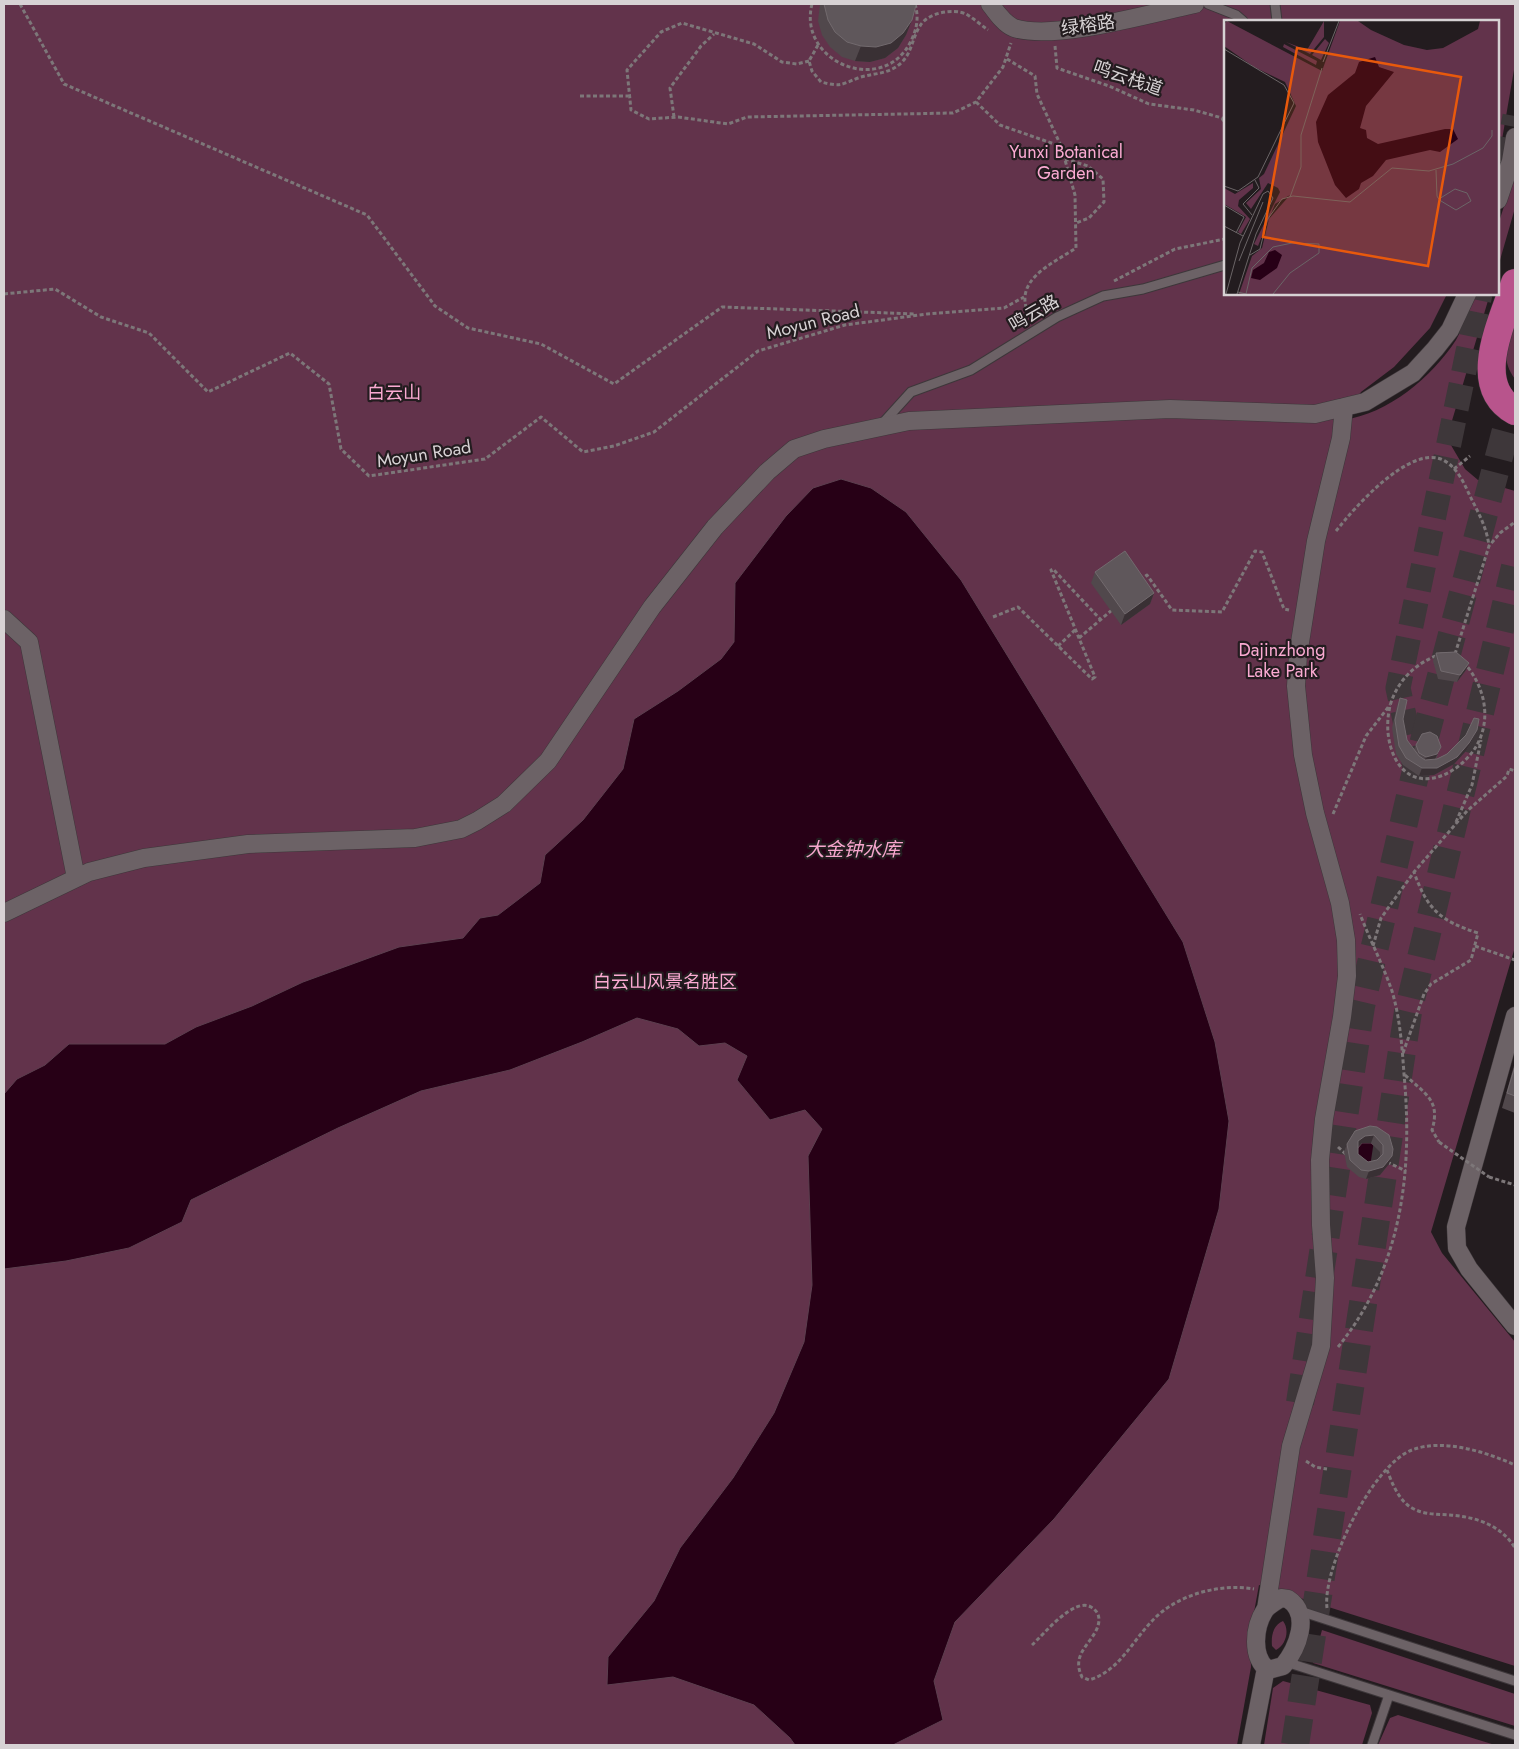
<svg xmlns="http://www.w3.org/2000/svg" width="1519" height="1749" font-family="Jost,'Noto Sans SC',sans-serif">
<style>
.green{fill:#62334b}
.water{fill:#270016;stroke:#5c3f4f}
.lines{fill:none;stroke-linecap:round;stroke-linejoin:round}
.secondary-tunnel{stroke:#3e373a;stroke-width:25;stroke-dasharray:25 12;stroke-linecap:butt}
.trunk-tunnel{stroke:#3e373a;stroke-width:28;stroke-dasharray:28 14;stroke-linecap:butt}
.service-casing{stroke:#3d373a;stroke-width:11}
.minor-casing{stroke:#3d373a;stroke-width:19}
.trunk-casing{stroke:#3d373a;stroke-width:29}
.path{stroke:#7d7779;stroke-width:3;stroke-dasharray:4 2.5;stroke-linecap:butt}
.service{stroke:#6c6266;stroke-width:9}
.minor{stroke:#6c6266;stroke-width:18}
.trunk{stroke:#b8548c;stroke-width:28}
.path-bridge{stroke:#7d7779;stroke-width:3;stroke-dasharray:4 2.5;stroke-linecap:butt}
.wall{fill:#51484c;fill-rule:evenodd}
.shaded-wall{fill:#393034}
.building{fill:#5f575b;stroke:#726a6e;fill-rule:evenodd}
.labels{text-anchor:middle;dominant-baseline:central;stroke-width:4.5;stroke-linejoin:round;paint-order:stroke}
.street-label{font-size:18px;fill:#d7d2d4;stroke:#231c1f}
.park-label{font-size:18px;fill:#fbaad2;stroke:#231c1f}
.water-label{font-size:19px;font-style:italic;fill:#f6a6cd;stroke:#231c1f}
.inset-road{fill:none;stroke:#6b6567;stroke-width:1}
.view{fill:#e8590c;fill-opacity:0.15;stroke:#e8590c;stroke-width:2.5}
.inset-edge{fill:none;stroke:#d7d2d4;stroke-width:2.5}
</style>
<rect width="100%" height="100%" fill="#231c1f"/>
<path class="green" d="M4,4H1515V64L1498,163V21H1225V294H1447L1430,328L1394,367L1361,392L1343,420C1388,414 1432,377 1456,340C1464,326 1470,309 1475,294H1490L1451,424L1445,435L1465,469L1478,480L1515,491V947L1431,1232L1442,1253L1515,1342V1666L1259,1585L1250,1634L1251,1667L1237,1745H4Z
M1515,172V208L1498,267V225Z
M1515,317V379C1499,358 1508,340 1515,317Z
M1283,1621C1290,1630 1286,1645 1276,1650L1272,1646C1271,1636 1273,1625 1283,1621Z
M1322,1630L1515,1694V1726L1313,1663Z
M1283,1681L1370,1705L1372,1713L1362,1745H1264L1273,1688Z
M1398,1715L1495,1745H1378L1390,1718Z"/>
<path class="water" d="M841,479L871,488L906,512L961,580L1183,942L1215,1042L1229,1121L1219,1209L1169,1379L1054,1519L955,1622L934,1681L943,1720L893,1745H795L790,1738L754,1705L673,1677L607,1685L608,1657L654,1601L680,1548L733,1478L774,1413L804,1342L812,1285L808,1156L822,1129L805,1110L770,1120L737,1080L747,1056L725,1043L699,1046L678,1029L637,1018L582,1042L510,1070L421,1091L338,1128L191,1200L182,1222L129,1248L66,1261L4,1269V1094L17,1079L45,1065L69,1044H165L196,1027L252,1006L303,982L399,947L463,938L480,918L498,915L540,883L545,855L583,820L623,769L634,719L678,691L721,659L734,642L735,583L786,516L813,488Z
M1362,1143H1371C1382,1153 1382,1155 1374,1168L1354,1153Z"/>
<g class="lines">
<path class="secondary-tunnel" d="M1506,163L1515,116
M1416,771L1398,688L1480,294"/>
<path class="trunk-tunnel" d="M1300,1403L1361,1006L1416,771L1515,396
M1295,1745L1408,1012L1515,567"/>
<g class="service-casing">
<path id="service" d="M1208,4L1236,15L1243,21
M1275,4L1277,21
M882,424L911,392L971,370L1057,317L1103,296L1143,289L1225,265
M1297,1610L1515,1681
M1286,1662L1515,1735
M1372,1745L1389,1695"/>
</g>
<g class="minor-casing">
<path id="minor" d="M990,4C996,12 1004,24 1014,28C1055,41 1152,13 1195,4
M1498,200L1511,161L1515,137
M4,619L29,642L76,878
M4,913L89,872L144,858L248,844L415,838L461,829L477,821L504,804L548,761L652,607L715,527L767,472L794,449L824,439L909,421L1170,409L1315,414L1365,402L1413,373L1435,349L1450,330L1467,294
M1515,1016L1456,1227L1457,1248L1469,1269L1515,1326
M1281,1598L1288,1599C1312,1614 1297,1649 1283,1666L1268,1670C1251,1657 1254,1627 1265,1610C1269,1605 1275,1602 1281,1598Z
M1266,1609L1291,1446L1321,1346L1325,1278L1321,1225L1320,1160L1324,1119L1342,1017L1347,976L1346,940L1340,903L1315,813L1303,755L1296,686L1298,655L1316,541L1341,438L1344,407
M1251,1745L1266,1668"/>
</g>
<g class="trunk-casing">
<path id="trunk" d="M1515,283C1503,321 1469,385 1515,411"/>
</g>
<path class="path" d="M20,4L64,84L367,215L435,306L468,328L541,344L614,384L722,307L916,314
M812,4C797,63 884,97 911,41C917,29 919,17 915,4
M818,45L809,61L812,71L821,82C841,87 840,85 858,78C872,73 888,75 901,63C912,53 912,38 920,26C927,13 953,8 966,14C973,18 981,25 988,30
M1055,46L1057,68L1109,86L1149,104L1194,110L1222,118L1225,124
M1007,59L1035,76L1037,94L1061,146L1075,195L1076,248C1052,264 1012,280 1029,315L1036,317
M809,61L797,64L782,62L754,44L682,23L661,32L627,70L631,110L649,119L678,117L728,124L747,117L953,113L976,102L1003,67L1011,43
M580,96H628
M976,102L1000,125L1060,146
M674,117L670,88L701,46L714,34
M1065,159L1088,166L1103,179L1104,202L1089,218L1076,223
M1114,281L1175,249L1225,239
M4,294L55,289L101,317L149,333L208,392L290,353L329,384L341,449L369,476L485,459L541,417L583,452L614,446L654,432L758,351L845,325L927,314L1004,308L1024,297
M1454,469L1470,456
M1336,531C1354,508 1410,444 1443,460C1457,467 1464,483 1470,496C1478,512 1487,528 1489,546
M1140,580L1147,575L1172,610L1222,612L1255,551L1262,552L1284,609L1289,610
M993,617L1018,607L1092,679L1095,677L1051,570L1053,569L1101,620
M1079,638L1112,610
M1058,646L1076,629
M1441,654H1455C1478,673 1492,706 1481,736C1470,769 1417,801 1395,758C1387,742 1386,723 1390,706C1397,680 1417,662 1441,654Z
M1455,654L1489,546L1500,533L1515,522
M1333,814L1366,736L1390,705
M1456,822L1472,785L1481,740
M1373,946L1381,918L1414,872L1467,811L1507,776L1509,769L1515,771
M1475,946L1515,960
M1403,1053L1424,994L1431,984L1471,960L1478,933C1440,921 1427,909 1414,872
M1405,1075C1425,1094 1441,1100 1432,1130L1439,1142
M1338,1147L1348,1156
M1387,1162L1406,1171
M1489,1177L1515,1185
M1338,1347C1402,1268 1413,1172 1404,1074C1402,1046 1400,1018 1392,991C1383,965 1370,940 1360,914
M1306,1461L1315,1467L1327,1469
M1387,1470C1392,1483 1399,1501 1412,1508C1424,1515 1437,1514 1450,1515C1476,1517 1501,1525 1515,1548
M1327,1608C1322,1568 1373,1464 1412,1450C1443,1438 1486,1452 1515,1465
M1032,1645C1044,1634 1074,1597 1091,1607C1096,1610 1099,1614 1099,1620C1098,1641 1069,1651 1082,1677L1089,1680C1119,1671 1131,1643 1152,1621C1176,1595 1219,1583 1254,1589"/>
<use href="#service" class="service"/>
<use href="#minor" class="minor"/>
<use href="#trunk" class="trunk"/>
<path class="path-bridge" d="M1439,1142L1489,1177"/>
</g>
<path class="wall" d="M820,4H916L906,35L898,48L885,58L870,62L855,61L842,57L830,47L822,35L818,21Z
M1095,572L1154,593L1150,604L1121,625L1091,583Z
M1436,653L1469,663L1466,670L1457,682L1438,679L1433,661Z
M1400,698L1403,719L1407,740L1414,749L1416,745L1438,755L1436,759L1447,754L1477,730L1474,737L1466,751L1454,764L1434,775L1419,776L1403,765L1396,754L1392,728L1397,706Z
M1515,1062V1113L1502,1108Z
M1355,1131L1389,1135V1164L1380,1175L1366,1179L1359,1177L1347,1167L1344,1152L1347,1144ZM1362,1143H1371L1380,1152V1156L1377,1160L1368,1162L1358,1154V1147Z"/>
<path class="shaded-wall" d="M912,20L906,35L898,48L885,58L870,62L855,61L861,46Z
M1154,593L1150,604L1121,625L1125,614Z
M1469,663L1466,670L1457,682L1460,675Z
M1477,730L1474,737L1466,751L1454,764L1434,775L1419,776L1422,768H1437Z
M1441,747L1434,761L1423,764L1426,757Z
M1374,1135L1371,1143H1362L1356,1149L1358,1141L1365,1136Z
M1392,1156L1389,1164L1380,1175L1366,1179L1369,1171Z"/>
<path class="building" d="M824,4H916V5L912,20L903,33L891,43L876,47L861,46L847,42L835,32L828,20Z
M1125,551L1154,593L1125,614L1095,572Z
M1456,652L1469,663L1460,675L1441,671L1436,653Z
M1400,698L1407,700L1403,719L1407,740L1419,756L1425,760L1437,759L1447,754L1466,735L1474,718L1479,719L1477,730L1469,743L1457,757L1437,768H1422L1406,758L1399,746L1395,720Z
M1430,732L1437,736L1441,747L1437,754L1426,757L1419,753L1416,745L1422,734Z
M1515,1066V1096L1507,1093Z
M1370,1126L1377,1127L1389,1135L1393,1149L1392,1156L1383,1167L1369,1171L1361,1170L1350,1160L1347,1144L1355,1131ZM1374,1135L1383,1145V1154L1377,1160L1368,1162L1358,1154V1141L1365,1136Z"/>
<g class="labels">
<g class="street-label">
<text transform="translate(1088 25) rotate(-8)">绿榕路</text>
<text transform="translate(1128 78) rotate(19)">鸣云栈道</text>
<text transform="translate(1034 313) rotate(-30)">鸣云路</text>
<text transform="translate(813 322) rotate(-14)">Moyun Road</text>
<text transform="translate(424 454) rotate(-9)">Moyun Road</text>
</g>
<g class="park-label">
<text x="1066" y="152">Yunxi Botanical<tspan x="1066" dy="21">Garden</tspan></text>
<text x="394" y="393">白云山</text>
<text x="1282" y="650">Dajinzhong<tspan x="1282" dy="21">Lake Park</tspan></text>
<text x="665" y="982">白云山风景名胜区</text>
</g>
<g class="water-label">
<text x="853" y="849">大金钟水库</text>
</g>
</g>
<g transform="translate(1224 20)">
<rect width="275" height="275" fill="#231c1f"/>
<path d="M3,1L98,51L116,1H134L147,10L180,25L203,30L219,28L254,9L256,1H275V274H15L28,236L38,228L45,199L66,175L51,184L34,226L30,224L56,172L54,168L44,163L27,189L22,183L37,169L35,158L40,154L72,86L61,62L30,47L0,26V4ZM100,1V17L86,34L62,22L83,30ZM101,19L105,23L97,40L88,35ZM60,24L93,41L92,45L59,27ZM29,163V168L15,180L14,186L26,199L17,214L14,212L22,197L0,184V168L11,174Z" fill="#62334b"/>
<path d="M151,37L155,47L170,52L142,86L136,108L142,110L143,118L154,124L221,109H229L234,119L216,132L206,130L162,140L149,156L137,163L135,169L122,178L111,165L94,122L92,102L104,75L131,53L135,42ZM51,230L58,235L53,248L36,260L27,258L29,250L40,243L45,232Z" fill="#270016"/>
<path class="inset-road" d="M0,29L60,65L70,83L34,157L14,171L0,166M99,42L115,1M212,150L213,176L214,178L217,181L232,190L247,181L243,173L231,169L215,179M66,177L77,147V115L98,48M0,185L20,197L12,213M28,195L19,184L35,168L31,160M0,206L19,216M26,235L36,229L43,200L58,179L69,176L126,182L168,148L205,151L229,144L259,128L268,116V110M15,241L39,182M14,272L22,274L28,248L49,227L68,223L95,224V233L66,253L49,274M2,274L16,223L39,174L44,171L49,178L32,214L13,274"/>
<path class="view" d="M73,28L237,57L204,246L39,217Z"/>
<rect width="275" height="275" class="inset-edge"/>
</g>
<rect width="1519" height="1749" fill="none" stroke="#d7d2d4" stroke-width="10"/>
</svg>
